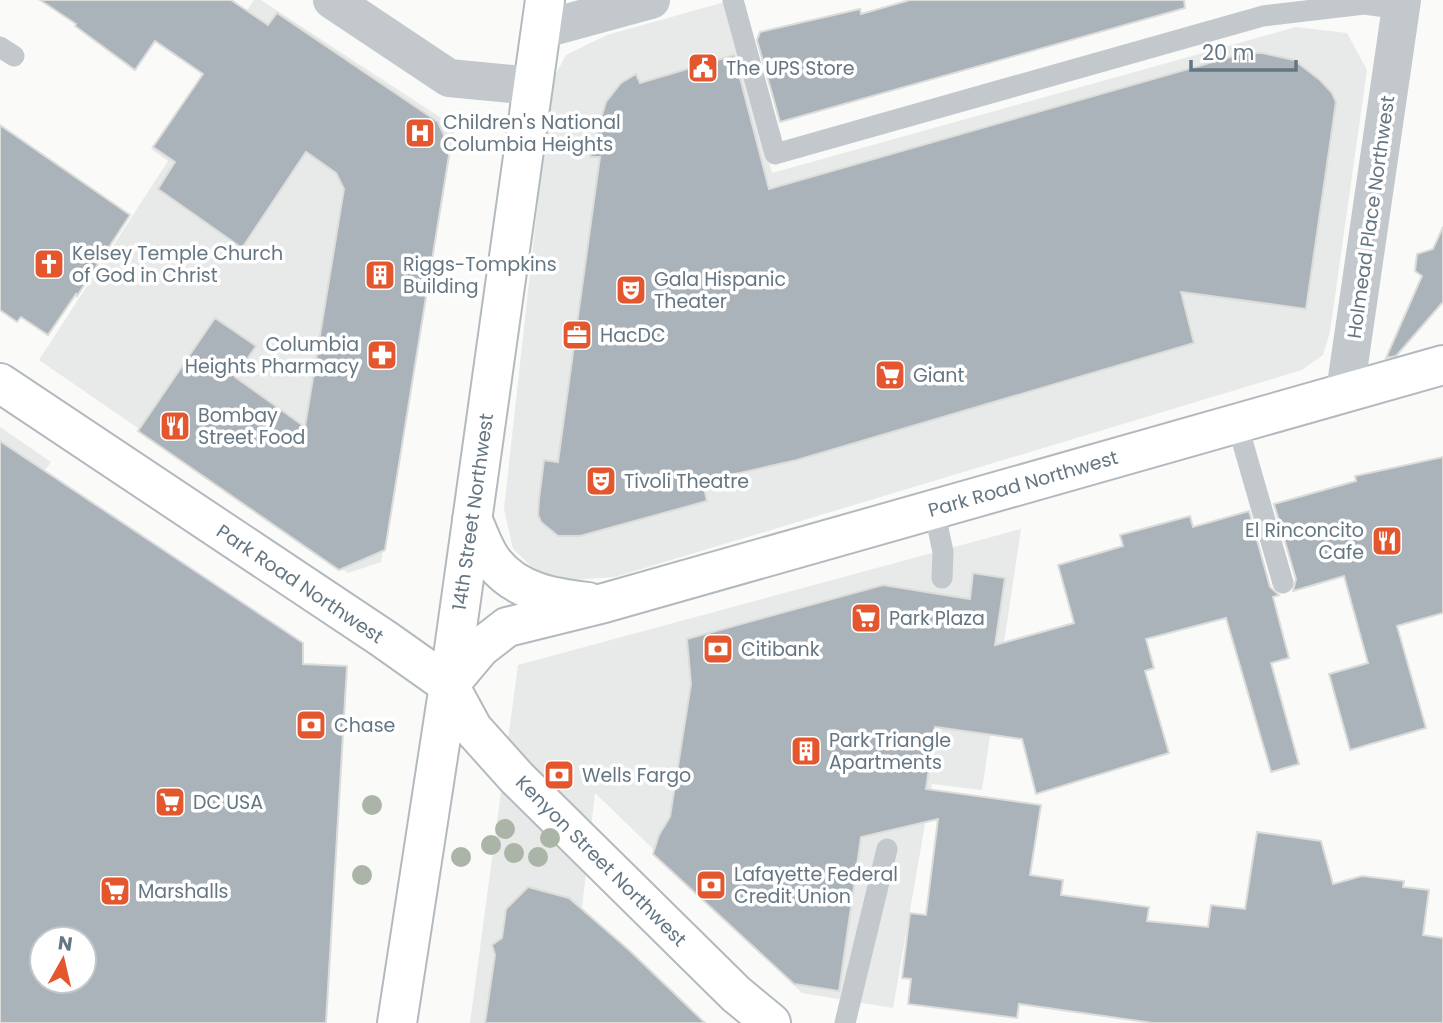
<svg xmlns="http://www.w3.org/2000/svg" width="1443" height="1023" font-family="Poppins,sans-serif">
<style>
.built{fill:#e8e9e9}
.building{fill:#aab3b9;stroke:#dcdcda;stroke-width:2;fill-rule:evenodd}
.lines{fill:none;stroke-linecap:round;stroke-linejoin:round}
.secondary-casing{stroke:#b3babf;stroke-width:42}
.lane{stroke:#c3c8cc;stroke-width:21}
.street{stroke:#c3c8cc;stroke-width:38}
.secondary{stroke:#fff;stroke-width:38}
.tree{fill:#aab4a7}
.labels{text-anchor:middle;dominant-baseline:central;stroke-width:7;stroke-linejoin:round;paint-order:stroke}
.poi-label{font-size:19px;fill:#657683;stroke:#fff;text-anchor:start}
.street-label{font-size:19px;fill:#657683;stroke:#fff}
</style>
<rect width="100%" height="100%" fill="#fafaf8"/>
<path class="built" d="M254,0H261L455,127L381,562L348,573L39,360L168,161L151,149Z
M725,2L772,173L1296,27L1347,33L1367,70L1330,332L1323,355L1302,370L615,577L573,580L535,570L513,549L504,509L551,83L566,55L607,35Z
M0,427L51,462L0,532Z
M1021,529L982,790L932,784L893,1008L802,993L595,793L569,1023H470L518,665Z"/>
<path class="building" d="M40,0H231L268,25L277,13L438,122L450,149L385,550L339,570L138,431L215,318L256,346L235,377L305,427L344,189L336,173L306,152L242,248L158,189L175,162L153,147L203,74L155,41L135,70L75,26L76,24Z
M910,0H1184L1185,8L780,122L757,40L760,32L860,9L861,14Z
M1244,53H1262L1294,60L1320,80L1332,93L1336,102L1306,309L1181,292L1194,343L797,460L726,476L727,481L704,488L707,501L580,536H558L541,522L538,515L539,499L544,460L558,462L600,157H590L606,102L621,83L636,74L640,83L734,55L769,189Z
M0,125L130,215L77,296L76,294L48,335L21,317L17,322L0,310Z
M1443,227V302L1396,356L1386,358L1422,276L1415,271L1417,254L1433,249Z
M0,441L303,643V664L347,666L326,1023H0ZM42,939H84V981H42Z
M1443,457V613L1397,626L1426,728L1350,750L1329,674L1368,663L1344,576L1293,591L1296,579L1274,504L1356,481L1355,476Z
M1249,511L1270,587L1279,595L1273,597L1289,658L1271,663L1299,764L1271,772L1226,618L1146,639L1154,668L1145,671L1169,753L1036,794L1022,739L935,727L926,789L1041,805L1030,875L1063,880L1061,895L1149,907L1147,921L1208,927L1211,905L1245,909L1257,832L1321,841L1333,884L1362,876L1404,881L1403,887L1429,890L1423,935L1443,938V1023H1153L1019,1004L1017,1018L908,1004L911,979L902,978L910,913L926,915L938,819L861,837L839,991L794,984L653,854L659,835L670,817L691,684L687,639L883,585L970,599L973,573L1005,578L995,645L1074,623L1058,565L1123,546L1120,535L1190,516L1193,527Z
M528,887L569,898L630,951L705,1023H485L495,955L492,945L502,938L506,909Z"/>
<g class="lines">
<g class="secondary-casing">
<path id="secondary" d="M0,383L384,639L449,685L473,729L517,778L736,994L771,1023
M472,519C479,533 484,551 494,563C517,592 553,598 588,602
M449,685L480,648L507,627L604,603L1443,365
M397,1023L449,685L545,0"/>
</g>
<path class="lane" d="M733,0L775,154L1263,16L1364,4L1401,9
M0,47L14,56
M1237,423L1283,583
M934,509L943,552L942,578
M845,1023L887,849"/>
<path class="street" d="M332,0L449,78L533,86
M541,30L651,0
M1345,392L1402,0"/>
<use href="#secondary" class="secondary"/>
</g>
<g class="tree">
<circle cx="372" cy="805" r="10"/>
<circle cx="505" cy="829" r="10"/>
<circle cx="550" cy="838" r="10"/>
<circle cx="491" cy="845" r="10"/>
<circle cx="514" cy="853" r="10"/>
<circle cx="461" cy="857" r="10"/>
<circle cx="538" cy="857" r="10"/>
<circle cx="362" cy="875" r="10"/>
</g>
<defs>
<g id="civic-square" transform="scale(1.575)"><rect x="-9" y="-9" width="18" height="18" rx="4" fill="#e4572e" stroke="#fff"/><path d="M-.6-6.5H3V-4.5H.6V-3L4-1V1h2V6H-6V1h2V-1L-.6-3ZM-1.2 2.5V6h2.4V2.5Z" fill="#fff"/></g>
<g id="hospital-square" transform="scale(1.575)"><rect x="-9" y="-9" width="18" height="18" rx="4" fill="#e4572e" stroke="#fff"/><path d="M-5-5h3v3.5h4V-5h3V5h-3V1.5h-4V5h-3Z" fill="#fff"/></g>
<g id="church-square" transform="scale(1.575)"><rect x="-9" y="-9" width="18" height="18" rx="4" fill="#e4572e" stroke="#fff"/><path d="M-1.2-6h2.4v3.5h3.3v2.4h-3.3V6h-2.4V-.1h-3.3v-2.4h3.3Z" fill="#fff"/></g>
<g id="building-square" transform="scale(1.575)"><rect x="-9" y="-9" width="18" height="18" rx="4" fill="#e4572e" stroke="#fff"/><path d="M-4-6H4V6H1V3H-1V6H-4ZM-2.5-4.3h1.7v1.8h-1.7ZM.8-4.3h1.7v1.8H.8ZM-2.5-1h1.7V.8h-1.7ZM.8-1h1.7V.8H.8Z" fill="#fff"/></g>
<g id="theatre-square" transform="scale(1.575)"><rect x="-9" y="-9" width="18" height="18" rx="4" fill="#e4572e" stroke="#fff"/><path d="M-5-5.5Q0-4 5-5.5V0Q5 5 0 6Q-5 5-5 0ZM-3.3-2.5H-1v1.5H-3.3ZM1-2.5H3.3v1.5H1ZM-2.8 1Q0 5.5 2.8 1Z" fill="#fff"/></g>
<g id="office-square" transform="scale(1.575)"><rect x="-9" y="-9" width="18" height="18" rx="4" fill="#e4572e" stroke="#fff"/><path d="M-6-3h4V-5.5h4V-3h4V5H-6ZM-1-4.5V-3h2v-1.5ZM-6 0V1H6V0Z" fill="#fff"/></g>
<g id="pharmacy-square" transform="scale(1.575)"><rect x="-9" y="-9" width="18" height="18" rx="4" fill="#e4572e" stroke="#fff"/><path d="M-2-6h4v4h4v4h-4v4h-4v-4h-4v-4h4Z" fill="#fff"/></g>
<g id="supermarket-square" transform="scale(1.575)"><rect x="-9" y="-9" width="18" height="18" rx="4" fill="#e4572e" stroke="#fff"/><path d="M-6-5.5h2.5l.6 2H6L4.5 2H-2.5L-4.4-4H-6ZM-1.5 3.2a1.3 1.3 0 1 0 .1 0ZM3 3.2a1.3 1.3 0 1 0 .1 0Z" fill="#fff"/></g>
<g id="restaurant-square" transform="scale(1.575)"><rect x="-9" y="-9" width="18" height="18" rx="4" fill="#e4572e" stroke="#fff"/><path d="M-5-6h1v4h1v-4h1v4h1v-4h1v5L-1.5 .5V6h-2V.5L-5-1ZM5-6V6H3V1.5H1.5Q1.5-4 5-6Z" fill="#fff"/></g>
<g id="bank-square" transform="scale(1.575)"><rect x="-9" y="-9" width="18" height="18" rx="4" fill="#e4572e" stroke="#fff"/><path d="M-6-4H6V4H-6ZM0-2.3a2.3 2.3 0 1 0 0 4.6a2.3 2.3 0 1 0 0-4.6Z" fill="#fff"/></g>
</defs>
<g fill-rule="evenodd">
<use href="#civic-square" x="703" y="68"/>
<use href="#hospital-square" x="420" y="133"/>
<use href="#church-square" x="49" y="264"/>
<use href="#building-square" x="380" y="275"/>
<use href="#theatre-square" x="631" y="290"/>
<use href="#office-square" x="577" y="335"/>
<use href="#pharmacy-square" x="382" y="355"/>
<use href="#supermarket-square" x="890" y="375"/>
<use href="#restaurant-square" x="175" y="426"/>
<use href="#theatre-square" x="601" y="481"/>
<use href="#restaurant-square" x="1387" y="541"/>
<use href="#supermarket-square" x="866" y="618"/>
<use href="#bank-square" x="718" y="649"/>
<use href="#bank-square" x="311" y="725"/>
<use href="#building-square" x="806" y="751"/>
<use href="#bank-square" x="559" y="775"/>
<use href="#supermarket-square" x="170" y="802"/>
<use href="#bank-square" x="711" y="885"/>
<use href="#supermarket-square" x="115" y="891"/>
</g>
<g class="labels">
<g class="poi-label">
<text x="726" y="68">The UPS Store</text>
<text x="443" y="122">Children's National<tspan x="443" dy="22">Columbia Heights</tspan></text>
<text x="72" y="253">Kelsey Temple Church<tspan x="72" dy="22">of God in Christ</tspan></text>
<text x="403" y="264">Riggs-Tompkins<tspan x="403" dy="22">Building</tspan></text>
<text x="654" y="279">Gala Hispanic<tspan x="654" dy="22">Theater</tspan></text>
<text x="600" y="335">HacDC</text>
<text x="359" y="344" text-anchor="end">Columbia<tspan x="359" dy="22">Heights Pharmacy</tspan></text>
<text x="913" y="375">Giant</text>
<text x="198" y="415">Bombay<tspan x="198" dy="22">Street Food</tspan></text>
<text x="624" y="481">Tivoli Theatre</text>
<text x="1364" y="530" text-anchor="end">El Rinconcito<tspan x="1364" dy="22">Cafe</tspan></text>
<text x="889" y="618">Park Plaza</text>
<text x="741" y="649">Citibank</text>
<text x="334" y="725">Chase</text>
<text x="829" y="740">Park Triangle<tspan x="829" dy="22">Apartments</tspan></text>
<text x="582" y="775">Wells Fargo</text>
<text x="193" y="802">DC USA</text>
<text x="734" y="874">Lafayette Federal<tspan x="734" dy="22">Credit Union</tspan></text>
<text x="138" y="891">Marshalls</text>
</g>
<g class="street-label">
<text transform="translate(1371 217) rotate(-82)">Holmead Place Northwest</text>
<text transform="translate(1023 484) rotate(-16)">Park Road Northwest</text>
<text transform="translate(473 512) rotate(-82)">14th Street Northwest</text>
<text transform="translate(300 584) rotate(34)">Park Road Northwest</text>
<text transform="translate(601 861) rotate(45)">Kenyon Street Northwest</text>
</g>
</g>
<g transform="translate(63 960) rotate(8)"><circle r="33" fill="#ffffff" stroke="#c1c8cd" stroke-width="2"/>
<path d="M0-5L12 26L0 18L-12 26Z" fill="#e4572e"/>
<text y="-10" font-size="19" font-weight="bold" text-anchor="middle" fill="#657683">N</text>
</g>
<path d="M1191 60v10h105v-10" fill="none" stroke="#657683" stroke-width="3.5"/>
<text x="1202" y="60" font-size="21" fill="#657683" stroke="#ffffff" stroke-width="5" paint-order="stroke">20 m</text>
</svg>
